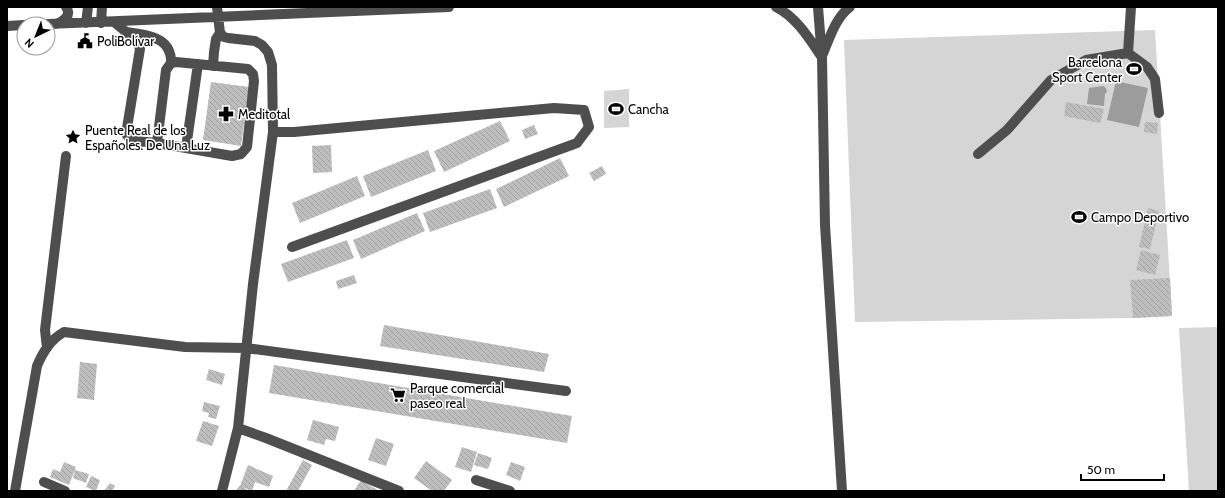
<svg xmlns="http://www.w3.org/2000/svg" width="1225" height="498" font-family="Cabin,sans-serif">
<style>
.green{fill:#d5d5d5}
.water{fill:#9c9c9c}
.building{fill:url(#building-back-hatch)}
.lines{fill:none;stroke-linecap:round;stroke-linejoin:round}
.minor{stroke:#4e4e4e;stroke-width:10}
.labels{text-anchor:middle;dominant-baseline:central;stroke-width:3;stroke-linejoin:round;paint-order:stroke}
.poi-label{font-size:13px;fill:#000;stroke:#fff;text-anchor:start}
</style>
<defs>
<pattern id="building-back-hatch" width="6" height="6" patternUnits="userSpaceOnUse"><rect width="6" height="6" fill="#bebebe"/><path d="M-1 5l2 2M0 0l6 6M5-1l2 2" fill="none" stroke="#a2a2a2"/></pattern>
</defs>
<rect width="100%" height="100%" fill="#fff"/>
<path class="green" d="M1155,30L1172,316L1133,318L855,322L844,40Z
M629,89V127L604,128V91Z
M1218,327V491H1189L1179,328Z"/>
<path class="water" d="M1116,81L1148,88L1139,127L1107,120Z
M1103,86L1106,88L1107,92L1105,94L1104,106L1087,104L1089,88Z"/>
<path class="building" d="M211,82L249,87L241,146L203,140Z
M1066,102L1104,109L1100,123L1064,116Z
M500,121L510,141L444,172L434,151Z
M1145,122L1158,123L1157,134L1144,132Z
M534,125L538,134L525,139L522,130Z
M331,145L332,172L313,173L312,146Z
M428,150L436,171L371,197L363,176Z
M560,158L569,176L504,207L496,189Z
M602,166L606,174L594,181L589,173Z
M357,176L365,196L300,223L292,203Z
M490,189L497,208L430,232L423,213Z
M1148,208L1159,211L1150,249L1139,247Z
M417,213L425,231L361,259L353,240Z
M347,240L354,258L288,282L281,264Z
M1141,250L1160,255L1155,275L1136,270Z
M354,275L357,283L338,289L336,281Z
M1170,278L1172,316L1133,318L1130,280Z
M384,325L549,354L544,372L380,346Z
M80,362L97,364L94,400L77,398Z
M274,365L572,416L567,443L269,393Z
M209,369L225,374L222,385L206,380Z
M204,402L220,406L216,419L208,417L209,413L202,411Z
M313,420L339,427L335,441L326,439L324,445L307,440Z
M203,421L219,426L212,446L196,441Z
M376,438L394,444L386,466L368,460Z
M462,447L477,452L471,472L455,467Z
M478,453L492,458L488,469L474,465Z
M303,460L312,465L298,491H286Z
M426,461L452,480L444,491H432L414,478Z
M64,462L76,467L69,485L50,477L53,469L60,472Z
M511,462L525,467L520,481L506,475Z
M248,465L273,476L269,487L255,482L252,491L240,486Z
M75,470L89,474L86,483L73,478Z
M91,476L100,480L96,491L86,487Z
M361,480L379,491H354Z
M110,483L115,486L112,491H104Z
M239,486H241L249,491H236Z"/>
<g class="lines">
<path class="minor" d="M776,7C796,17 809,38 821,56
M818,7L822,58L825,225L842,491
M114,22L137,41L140,49L126,134L130,139L135,141L157,143L232,156L241,154L247,147L254,81L253,74L248,69L176,62L171,63L166,70L157,143
M86,23L88,7
M101,23L102,7
M48,24L449,7
M56,24C64,21 72,15 66,7
M7,26L24,25
M127,32C142,34 166,36 170,54C171,56 171,60 171,63
M220,33L224,37L228,38L255,41L262,45L268,52L272,65L273,132L253,284L238,428L222,491
M1128,53L1147,67L1155,79L1159,113
M822,56C829,40 835,18 850,7
M213,66L214,52L216,39L220,33L217,7
M273,132H294L554,108L584,110L589,127L577,143L292,247
M186,148L198,64
M978,154L1007,130L1051,80L1086,60L1128,53L1131,7
M47,348L45,330L66,156
M238,428L266,438L399,491
M476,480L510,491
M44,482L65,491
M15,491L37,366C43,352 50,340 64,332L185,347L246,348L566,391"/>
</g>
<defs>
<g id="civic-bare" transform="scale(1.2)"><path d="M-.6-6.5H3V-4.5H.6V-3L4-1V1h2V6H-6V1h2V-1L-.6-3ZM-1.2 2.5V6h2.4V2.5Z" fill="#000" stroke="#fff" stroke-width="2.5" paint-order="stroke"/></g>
<g id="stadium-bare" transform="scale(1.2)"><path d="M0-5a6.5 5 0 1 0 0 10a6.5 5 0 1 0 0-10ZM-3.5-1.8h7v3.6h-7Z" fill="#000" stroke="#fff" stroke-width="2.5" paint-order="stroke"/></g>
<g id="pharmacy-bare" transform="scale(1.2)"><path d="M-2-6h4v4h4v4h-4v4h-4v-4h-4v-4h4Z" fill="#000" stroke="#fff" stroke-width="2.5" paint-order="stroke"/></g>
<g id="sight-bare" transform="scale(1.2)"><path d="M0-6L1.8-2.2L6-1.7L2.9 1.2L3.7 5.4L0 3.3L-3.7 5.4L-2.9 1.2L-6-1.7L-1.8-2.2Z" fill="#000" stroke="#fff" stroke-width="2.5" paint-order="stroke"/></g>
<g id="supermarket-bare" transform="scale(1.2)"><path d="M-6-5.5h2.5l.6 2H6L4.5 2H-2.5L-4.4-4H-6ZM-1.5 3.2a1.3 1.3 0 1 0 .1 0ZM3 3.2a1.3 1.3 0 1 0 .1 0Z" fill="#000" stroke="#fff" stroke-width="2.5" paint-order="stroke"/></g>
</defs>
<g fill-rule="evenodd">
<use href="#civic-bare" x="85" y="41"/>
<use href="#stadium-bare" x="1134" y="69"/>
<use href="#stadium-bare" x="616" y="109"/>
<use href="#pharmacy-bare" x="226" y="114"/>
<use href="#sight-bare" x="73" y="137"/>
<use href="#stadium-bare" x="1079" y="217"/>
<use href="#supermarket-bare" x="398" y="395"/>
</g>
<g class="labels">
<g class="poi-label">
<text x="97" y="41">PoliBolívar</text>
<text x="1122" y="62" text-anchor="end">Barcelona<tspan x="1122" dy="15">Sport Center</tspan></text>
<text x="628" y="109">Cancha</text>
<text x="238" y="114">Meditotal</text>
<text x="85" y="130">Puente Real de los<tspan x="85" dy="15">Españoles. De Una Luz</tspan></text>
<text x="1091" y="217">Campo Deportivo</text>
<text x="410" y="388">Parque comercial<tspan x="410" dy="15">paseo real</tspan></text>
</g>
</g>
<rect width="1225" height="498" fill="none" stroke="#000000" stroke-width="16"/>
<g transform="translate(36 36) rotate(223)"><circle r="19" fill="#ffffff" stroke="#999999"/>
<path d="M0-3L7 15L0 10L-7 15Z" fill="#000000"/>
<text y="-6" font-size="11" font-weight="bold" text-anchor="middle" fill="#000000">N</text>
</g>
<path d="M1081 474v6h83v-6" fill="none" stroke="#000000" stroke-width="2"/>
<text x="1087" y="474" font-size="12" fill="#000000" stroke="#ffffff" stroke-width="3" paint-order="stroke">50 m</text>
</svg>
